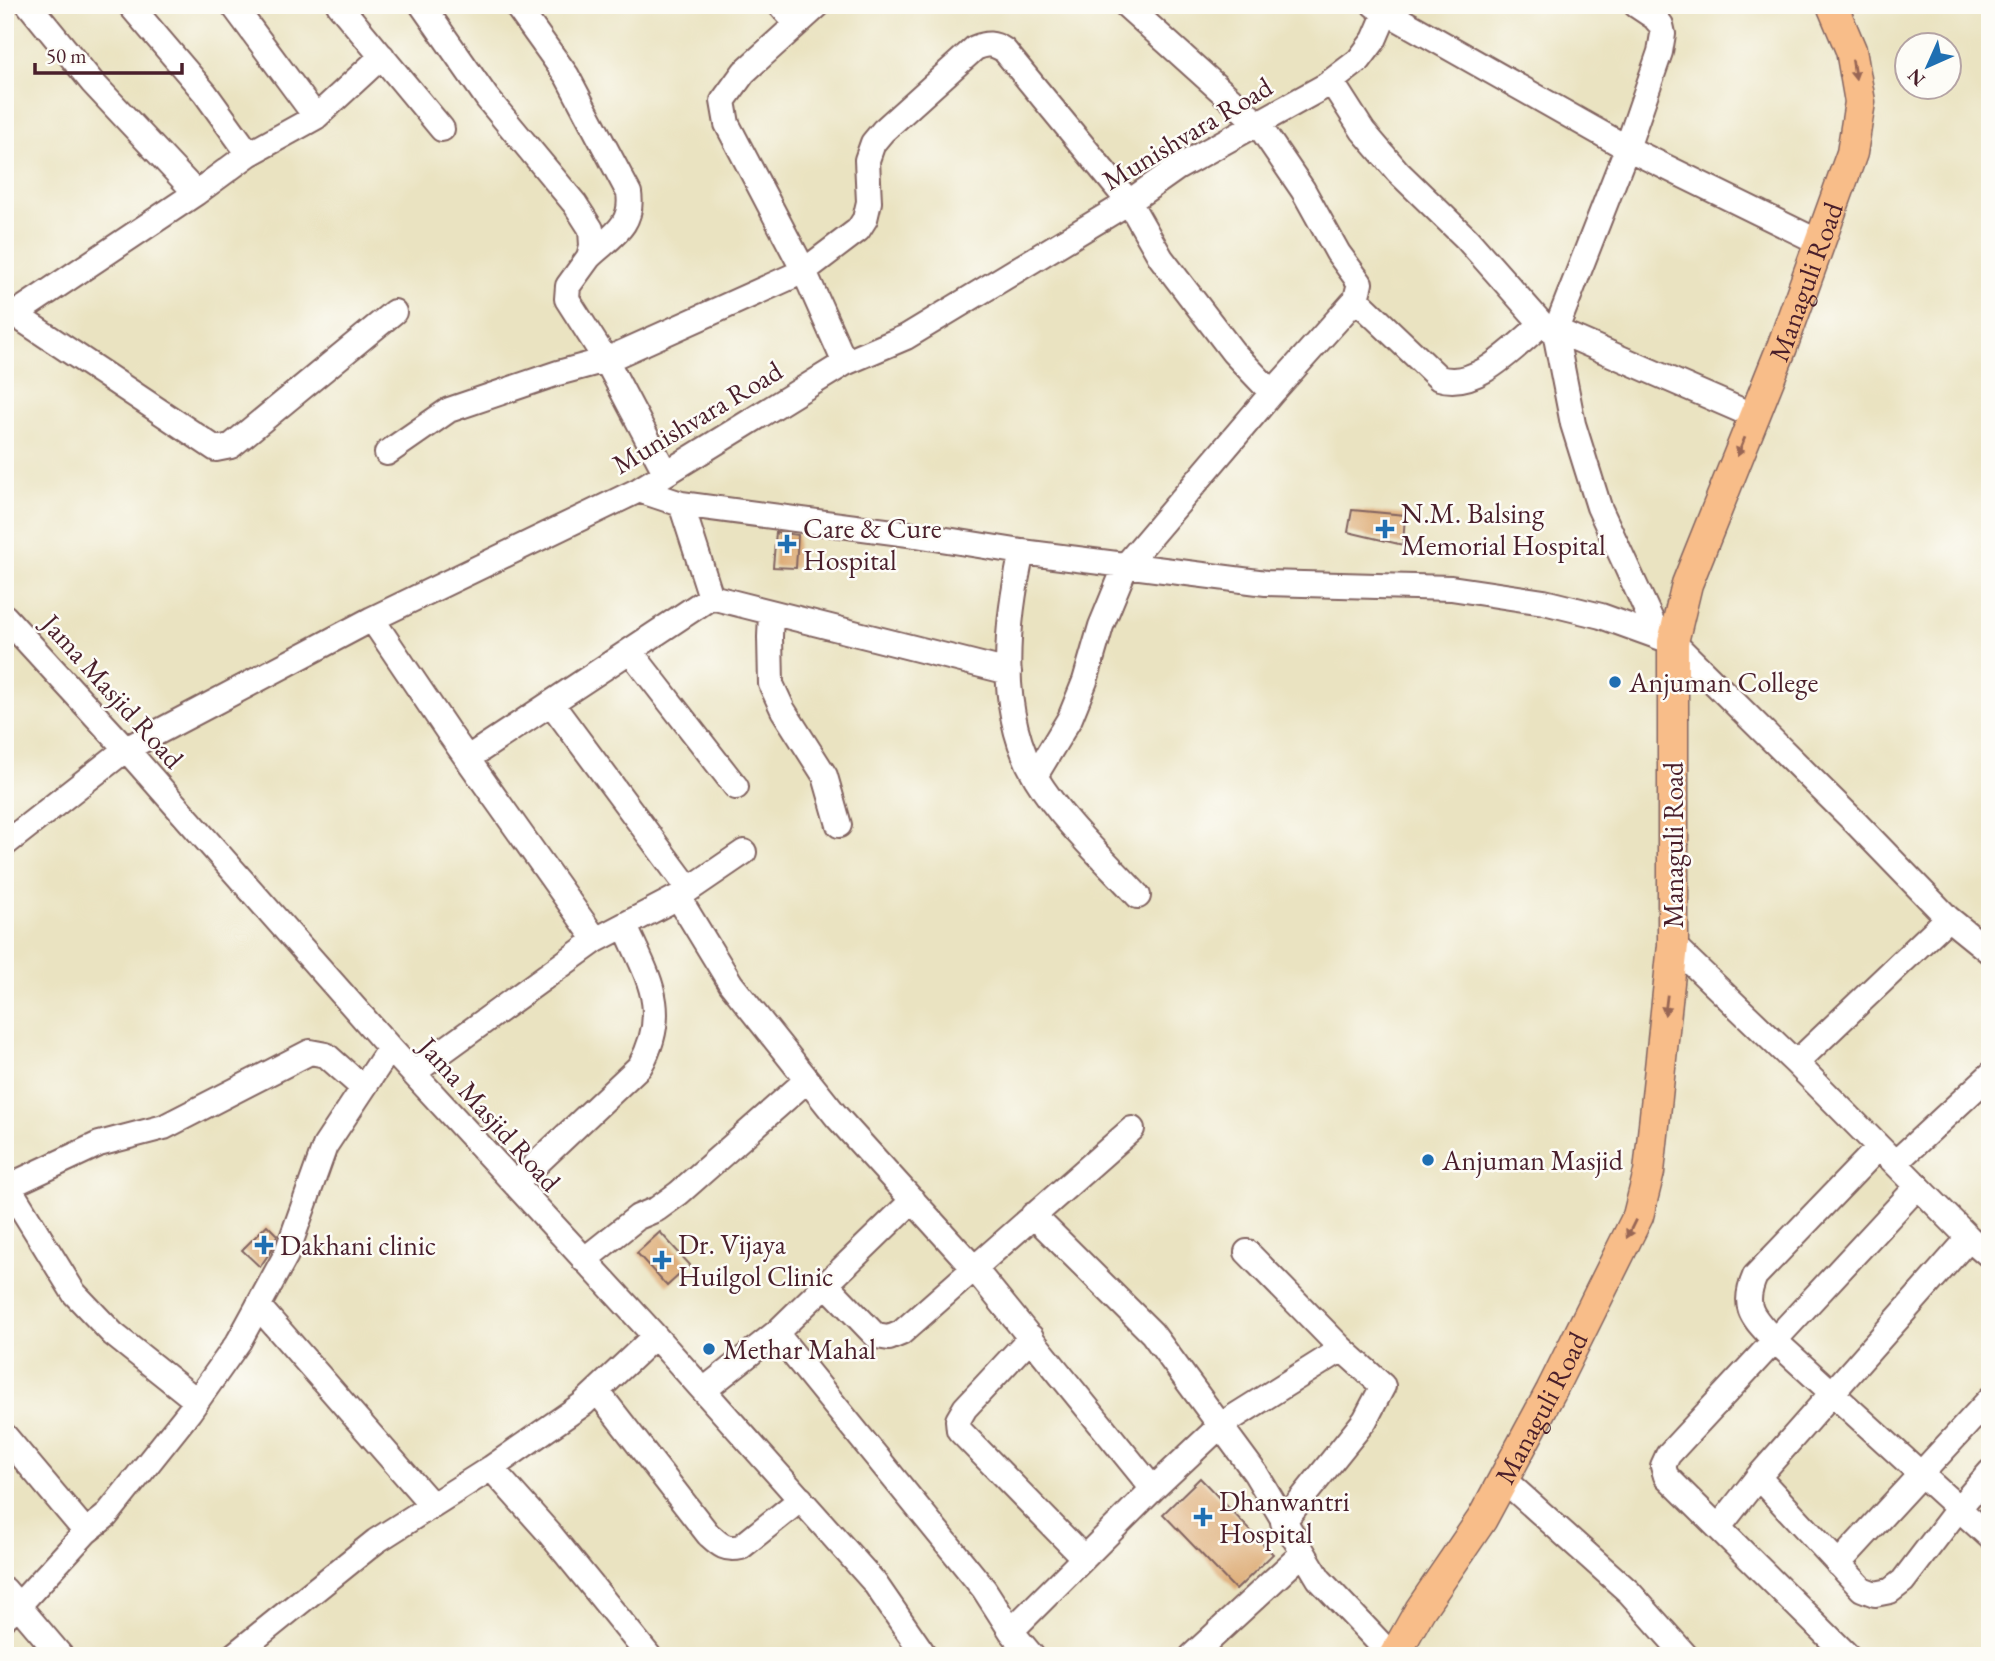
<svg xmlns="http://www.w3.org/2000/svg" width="1995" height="1661" font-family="'EB Garamond',serif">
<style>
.building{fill:#deae79}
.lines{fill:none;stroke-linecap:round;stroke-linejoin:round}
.minor-casing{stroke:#826460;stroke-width:28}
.major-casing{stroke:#826460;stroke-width:33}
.minor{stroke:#fff;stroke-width:24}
.major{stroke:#f8bd89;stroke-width:30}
.oneway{fill:#986655}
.poi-dot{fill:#1f6fb2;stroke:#fdfcf7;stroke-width:2.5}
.labels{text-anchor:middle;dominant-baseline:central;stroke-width:5;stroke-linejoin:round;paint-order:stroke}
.street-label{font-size:28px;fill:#4a1f2b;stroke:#fdfcf7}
.poi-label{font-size:28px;fill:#4a1f2b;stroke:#fdfcf7;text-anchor:start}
</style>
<rect width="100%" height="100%" fill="#fdfcf7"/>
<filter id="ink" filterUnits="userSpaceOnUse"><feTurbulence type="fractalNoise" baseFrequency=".0143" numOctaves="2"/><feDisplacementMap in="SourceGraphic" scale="14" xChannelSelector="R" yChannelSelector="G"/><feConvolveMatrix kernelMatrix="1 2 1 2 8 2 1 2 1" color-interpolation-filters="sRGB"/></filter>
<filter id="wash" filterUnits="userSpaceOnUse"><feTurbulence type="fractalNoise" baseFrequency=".00686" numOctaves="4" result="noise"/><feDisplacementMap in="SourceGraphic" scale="28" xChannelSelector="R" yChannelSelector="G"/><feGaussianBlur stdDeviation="1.57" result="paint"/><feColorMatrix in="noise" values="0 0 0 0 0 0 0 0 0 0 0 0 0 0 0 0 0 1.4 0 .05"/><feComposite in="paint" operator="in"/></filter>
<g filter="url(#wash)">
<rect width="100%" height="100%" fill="#eae3c1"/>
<g id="blocks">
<path class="building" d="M1352,510L1405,515L1403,545L1348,532Z
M776,532L798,535L796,568L773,567Z
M267,1225L277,1235L272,1249L260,1267L242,1250Z
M660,1232L690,1265L667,1286L637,1253Z
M1200,1478L1273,1554L1236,1590L1163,1514Z"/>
</g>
</g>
<g filter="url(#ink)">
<use href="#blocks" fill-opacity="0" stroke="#826460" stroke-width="2"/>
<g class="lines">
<g class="minor-casing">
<path id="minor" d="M29,5L92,82L196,193
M130,5L205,93L249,154
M233,5L316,117
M339,5L442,129
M422,5L487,98L575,204L591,229L592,246L589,257L568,286L567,299L606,360L665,472
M516,5L567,76L629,193C634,226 611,236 589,257
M780,5L797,24
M818,5L744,72L723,101L727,124L804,271L845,363
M1374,5L1627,148L1821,243
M1636,5L1654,17L1661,25L1663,34L1660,52L1627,148L1555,332L1573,424L1599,507L1659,637
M1331,81L1363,131L1398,172L1467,239L1542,324L1754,416
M1356,299L1439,378C1477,390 1515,346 1542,324
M5,308L216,449L231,446L394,312
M15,314L196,193L249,154L316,117L382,56
M387,453L449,410L558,373L606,360L804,271L858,230L865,219L869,202L867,160L873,143L883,131L975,48C987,43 993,43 1004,50L1129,202L1161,258L1233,352L1272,393
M639,490L681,504L916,535L1022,552L1266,583L1451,588L1544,602L1601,616L1673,642L1856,823L1948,918L1990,952
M1022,552C1006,622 997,713 1036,778C1063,822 1103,858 1138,896
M711,597L1009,672
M771,613L770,637L771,684L783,710L825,776L839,825
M5,617L126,749L390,1048L655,1336L874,1582L925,1656
M372,619L449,733L596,940
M630,651L736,787
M551,703L689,889
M468,758L711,597L681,504
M1035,776L1070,718L1085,681L1101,626L1126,565L1272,393L1356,299L1360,283L1338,253L1303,190L1258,124L1126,5
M5,844L126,749L372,619L639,490L845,363L906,337L1129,202L1177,168L1325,86L1359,60L1374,40L1389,5
M678,897L731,984L837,1117L973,1267L1153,1489
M1673,945L1796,1063L1969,1238L1990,1256
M1796,1063L1948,918
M413,1073L596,940L678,897L744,852
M1879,1147L1755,1276C1741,1308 1753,1317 1774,1340L1990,1537
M1895,1163L1990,1075
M5,1181L74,1293L113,1334L197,1401
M515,1184L640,1066C671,1010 648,978 625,926
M5,1188L99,1144L164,1127L310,1052L326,1055L362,1087
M1033,1215L1152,1333L1256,1474L1319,1579L1392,1656
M1247,1252L1342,1349L1383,1386L1365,1420L1283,1522
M584,1260L638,1217L657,1209L679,1193L807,1080
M826,1284L876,1336L889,1338L901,1333L1132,1129
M258,1306L432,1505
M776,1333L984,1589L1011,1631L1032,1656
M1031,1337L965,1408L958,1420L959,1430L1084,1558
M704,1390L776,1333L913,1200
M597,1391L708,1534C719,1544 725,1551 741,1547L801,1499
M5,1436L86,1532
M491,1468L550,1534L649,1656
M1758,1477L1862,1589L1875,1594L1890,1591L1903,1581L1958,1509L1990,1472
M1503,1479L1629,1592L1686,1656
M1719,1527L1758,1477L1969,1238
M1838,1564L1990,1399
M5,1590L61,1656
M5,1617L19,1605L86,1532L106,1516L189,1412L239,1341L286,1255L325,1146L390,1048
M1011,1631L1153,1489L1221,1425L1342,1349
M233,1656L376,1541L491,1468L583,1404L655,1336
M1192,1656L1302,1554
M1848,1656L1666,1476L1663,1466L1668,1455L1918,1186"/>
</g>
<g class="major-casing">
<g id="major">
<path id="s1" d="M1394,1656L1420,1610L1482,1519L1551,1391L1638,1216L1649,1172L1673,945V642L1687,584L1782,347L1852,153L1860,102L1851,50L1832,5"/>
</g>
</g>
<use href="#minor" class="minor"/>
<use href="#major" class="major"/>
</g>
<defs><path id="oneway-solid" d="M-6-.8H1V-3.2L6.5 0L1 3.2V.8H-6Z" transform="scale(1.75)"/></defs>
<g class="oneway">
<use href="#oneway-solid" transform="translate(1854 70) rotate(81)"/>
<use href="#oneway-solid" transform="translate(1741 447) rotate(112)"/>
<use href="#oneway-solid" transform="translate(1666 1005) rotate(97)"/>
<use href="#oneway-solid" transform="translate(1631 1229) rotate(116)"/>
</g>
</g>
<g class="poi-dot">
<path d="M1381.5 518.5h7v7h7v7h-7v7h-7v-7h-7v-7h7z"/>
<path d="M783.5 533.5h7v7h7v7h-7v7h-7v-7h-7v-7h7z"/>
<circle cx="1615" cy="682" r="7"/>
<circle cx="1428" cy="1160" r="7"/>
<path d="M260.5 1234.5h7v7h7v7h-7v7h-7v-7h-7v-7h7z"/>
<path d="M658.5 1249.5h7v7h7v7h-7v7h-7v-7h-7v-7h7z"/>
<circle cx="709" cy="1349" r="7"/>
<path d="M1199.5 1506.5h7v7h7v7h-7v7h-7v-7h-7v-7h7z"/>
</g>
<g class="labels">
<g class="street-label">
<text transform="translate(1187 133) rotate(-31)">Munishvara Road</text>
<text stroke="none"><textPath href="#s1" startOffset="1465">Managuli Road</textPath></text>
<text transform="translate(697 417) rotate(-31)">Munishvara Road</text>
<text transform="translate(113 691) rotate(48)">Jama Masjid Road</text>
<text transform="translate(1673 845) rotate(-90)">Managuli Road</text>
<text transform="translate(490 1114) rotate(48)">Jama Masjid Road</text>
<text stroke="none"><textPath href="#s1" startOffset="289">Managuli Road</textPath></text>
</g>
<g class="poi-label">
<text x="1401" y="513">N.M. Balsing<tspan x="1401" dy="32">Memorial Hospital</tspan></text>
<text x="803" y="528">Care &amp; Cure<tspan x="803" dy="32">Hospital</tspan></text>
<text x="1629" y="682">Anjuman College</text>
<text x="1442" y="1160">Anjuman Masjid</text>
<text x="678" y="1244">Dr. Vijaya<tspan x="678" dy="32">Huilgol Clinic</tspan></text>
<text x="280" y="1245">Dakhani clinic</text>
<text x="723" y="1349">Methar Mahal</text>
<text x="1219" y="1501">Dhanwantri<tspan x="1219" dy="32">Hospital</tspan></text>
</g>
</g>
<rect width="1995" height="1661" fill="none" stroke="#fdfcf7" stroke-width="28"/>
<g transform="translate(1928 66) rotate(225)"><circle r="33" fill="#fdfcf7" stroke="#b5a4a5" stroke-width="2"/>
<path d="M0-5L12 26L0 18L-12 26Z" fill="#1f6fb2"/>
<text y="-10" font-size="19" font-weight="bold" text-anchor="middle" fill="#4a1f2b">N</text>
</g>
<path d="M35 63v10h147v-10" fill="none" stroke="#4a1f2b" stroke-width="3.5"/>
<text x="46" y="63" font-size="21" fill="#4a1f2b" stroke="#fdfcf7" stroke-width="5" paint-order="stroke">50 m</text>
</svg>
